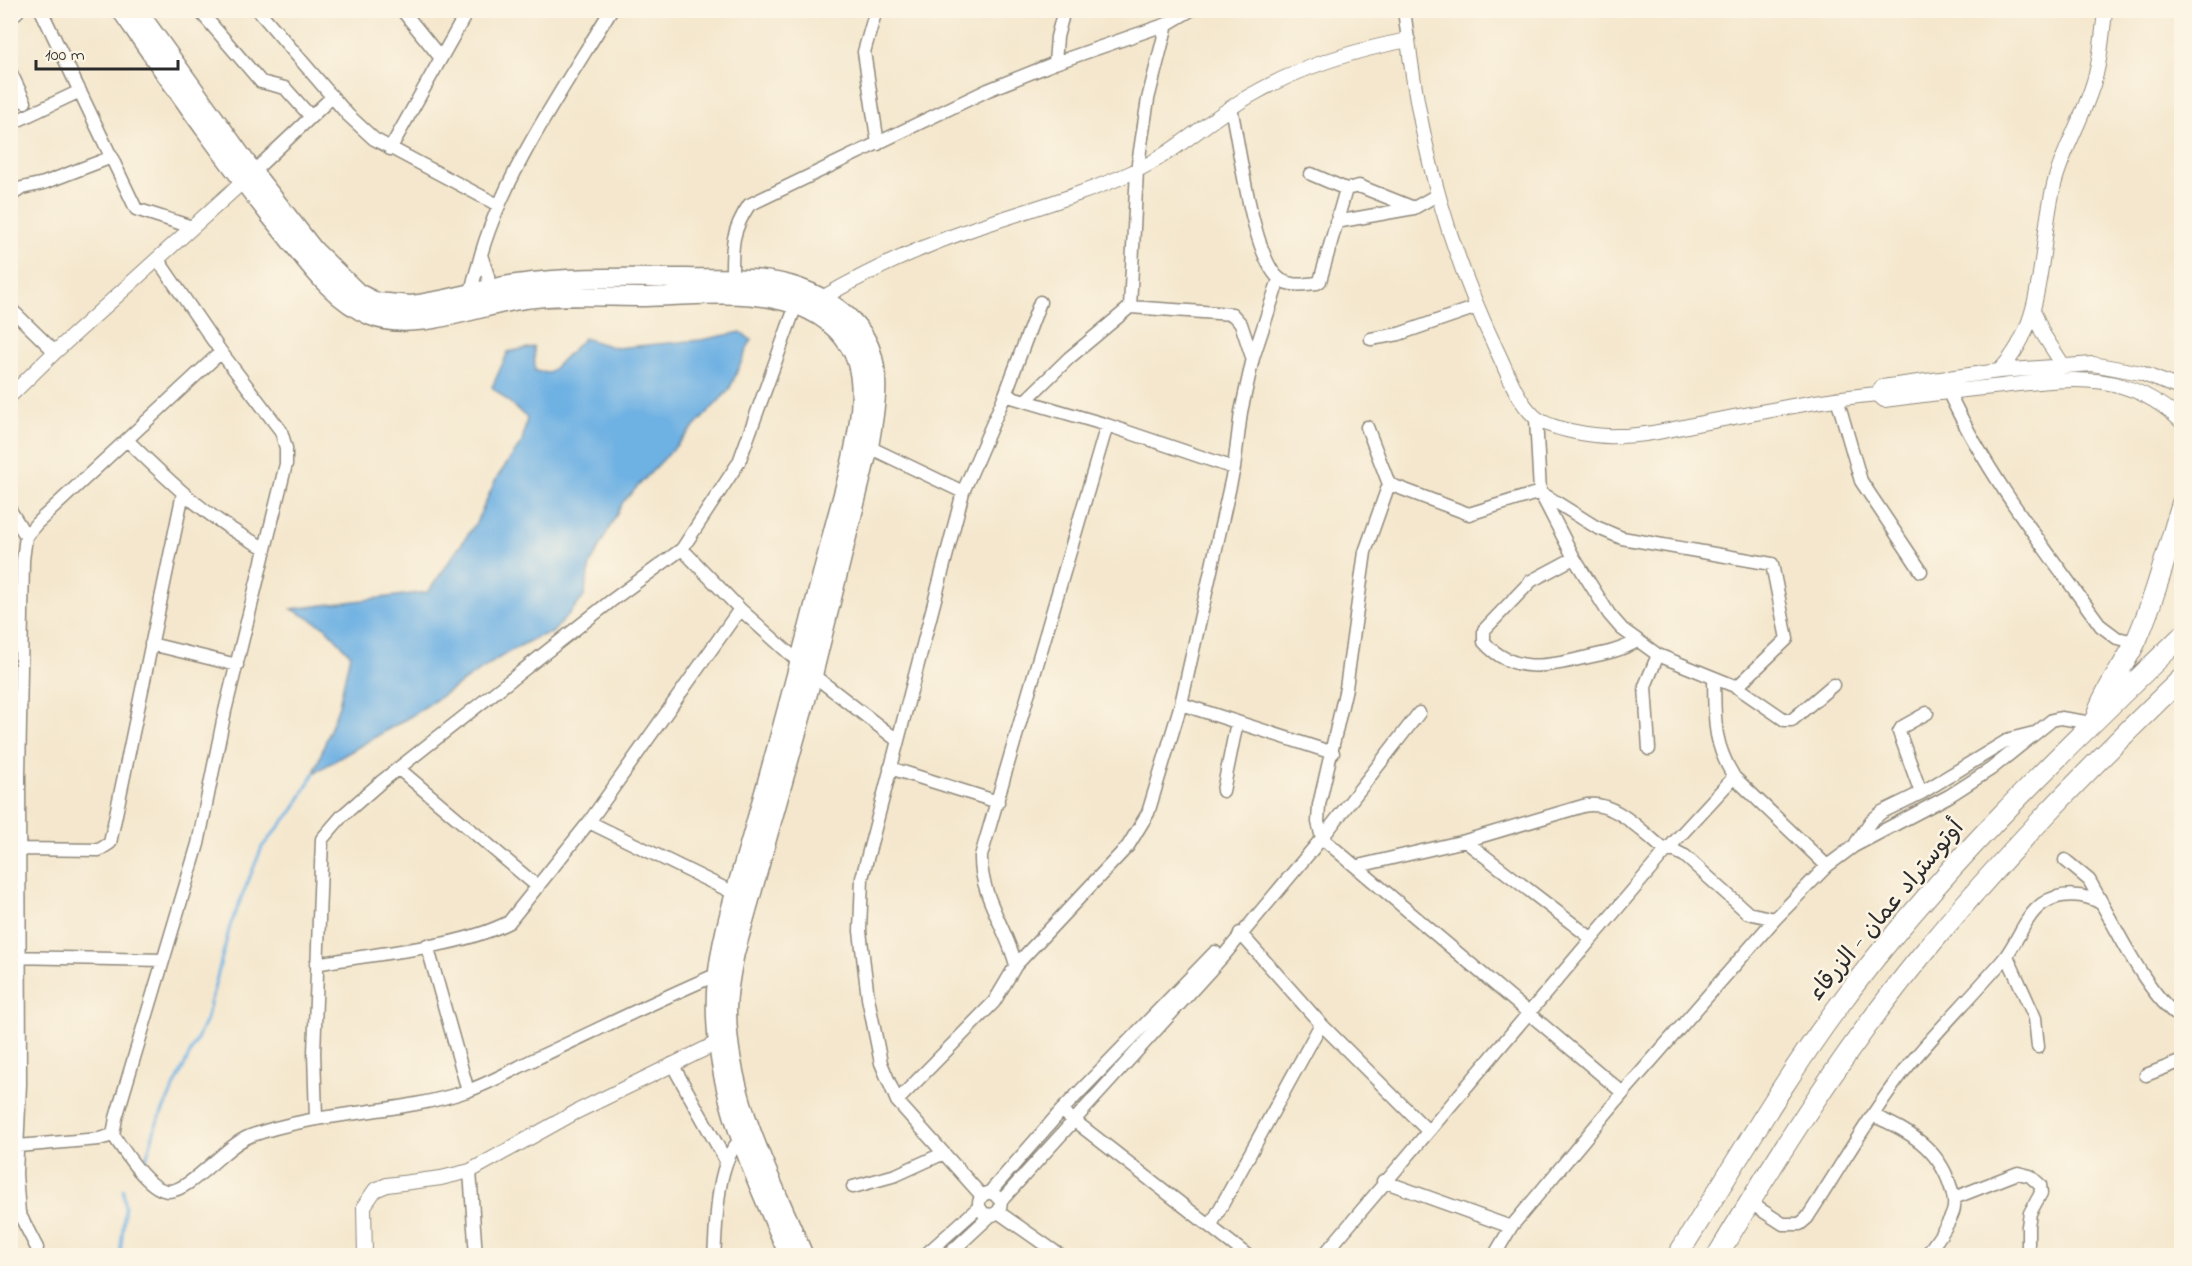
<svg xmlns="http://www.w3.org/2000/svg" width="2192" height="1266" font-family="'Indie Flower','Playpen Sans Arabic',sans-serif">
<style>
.water{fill:#6eb1e3;stroke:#4c6e87;stroke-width:1.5}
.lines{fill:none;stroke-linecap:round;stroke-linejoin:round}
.stream{stroke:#6eb1e3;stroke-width:3}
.minor-casing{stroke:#90897c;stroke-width:15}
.tertiary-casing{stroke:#90897c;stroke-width:16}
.primary-casing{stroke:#90897c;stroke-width:21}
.trunk-casing{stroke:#90897c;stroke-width:22}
.minor{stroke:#fff;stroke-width:12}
.tertiary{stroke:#fff;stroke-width:14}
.primary{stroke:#fff;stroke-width:18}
.trunk{stroke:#fff;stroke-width:20}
.labels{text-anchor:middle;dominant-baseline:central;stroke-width:5;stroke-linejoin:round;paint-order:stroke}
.street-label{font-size:24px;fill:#2b2b2b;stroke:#fcf5e5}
</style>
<rect width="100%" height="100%" fill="#fcf5e5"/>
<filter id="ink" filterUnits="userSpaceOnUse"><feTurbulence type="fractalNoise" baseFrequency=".0167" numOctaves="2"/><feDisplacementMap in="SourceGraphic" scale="12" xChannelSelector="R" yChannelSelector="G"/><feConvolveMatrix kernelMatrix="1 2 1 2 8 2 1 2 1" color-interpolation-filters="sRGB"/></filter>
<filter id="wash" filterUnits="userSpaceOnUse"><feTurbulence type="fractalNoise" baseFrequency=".008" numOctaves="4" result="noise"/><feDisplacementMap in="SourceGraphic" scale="24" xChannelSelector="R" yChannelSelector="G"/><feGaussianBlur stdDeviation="1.35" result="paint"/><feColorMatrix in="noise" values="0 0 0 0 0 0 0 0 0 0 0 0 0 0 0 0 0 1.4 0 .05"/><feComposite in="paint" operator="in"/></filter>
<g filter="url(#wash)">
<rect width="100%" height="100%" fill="#f4e7cd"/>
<path class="water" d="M741,332L751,340L729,390L623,502L590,565L584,597L552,633L537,637L505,654L411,716L314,773L339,705L350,654L325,627L292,609L428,592L476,523L496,479L522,442L527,418L492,387L508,352L534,347L535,371L549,373L584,338L616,348L701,340Z"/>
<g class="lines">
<path class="stream" d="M145,1163L156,1125L206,1020L230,926L262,847L294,809L314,773
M120,1256L125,1207L123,1189"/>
</g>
</g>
<g filter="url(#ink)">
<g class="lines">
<g class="minor-casing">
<path id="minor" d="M41,10L136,209L192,227
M199,10L261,82L285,88L311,117
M258,10L348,115L374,139L498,205
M402,10L440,57
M876,10L864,52L878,144
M1404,10L1408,40
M1167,24L1148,99L1137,170L1130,307L1232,314L1241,324L1252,357
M1055,63L1057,37L1064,10
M10,71L25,102
M1231,108C1239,143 1253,262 1281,280C1292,287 1305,284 1317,283L1320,281L1346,189L1311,174
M10,124L80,91
M390,149L468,10
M253,172L332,97
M1346,189L1359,186L1414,208
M10,196L22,188L44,183L112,157
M1336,222L1414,208L1437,195
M481,255L488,276L490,296
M158,260L221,352L281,431L286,448V464L225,711L198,844L116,1118L113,1135C124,1150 148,1191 169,1191C191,1191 224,1146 250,1136C320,1110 397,1115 467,1091C491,1083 514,1069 537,1058C597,1030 657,1000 718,974
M732,278C732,246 731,232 749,205L988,90L1055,63L1167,24L1191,10
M471,297C471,287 475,276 478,266C499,180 565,86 611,10
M10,308L55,352
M1371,339L1399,334L1477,307
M1948,391C1988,477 2046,550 2101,626L2117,638L2136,642
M1005,395L1107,425L1234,468
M1837,398L1861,481L1921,571
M1025,401L1069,358L1130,307
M1536,418L1540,492L1574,558L1609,614L1622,629L1658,655L1737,687L1785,720H1792L1833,685
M1367,427L1389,484L1365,552L1346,688L1319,805L1318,822L1322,838L1623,1093
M128,441C169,481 211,522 263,547
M869,447L963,492
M1389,484L1469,514L1540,492L1596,527L1622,538L1772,564L1787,639L1737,687
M10,510L26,536
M682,549L740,609L800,663
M1574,558L1531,581L1484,630V642C1512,674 1547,667 1583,658C1602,654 1620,651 1637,641
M151,644L237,665
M813,675L897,740
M1714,678C1715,718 1712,741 1734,777L1827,866
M1181,704L1333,753
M1649,749L1645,686L1658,655
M890,768L998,802
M399,769L538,887
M1223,791L1237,722
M1921,793L1899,732L1902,727L1927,713
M589,822L736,894
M1465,841L1591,938
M1856,843L1871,821L1882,812L1921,793L2010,739L2034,733
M19,849L99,850L110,843L183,493
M2065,860L2089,880L2102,903
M1358,866L1465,841L1583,806C1614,798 1644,834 1666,851H1675L1685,856L1748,913L1775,919
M1240,933L1321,1024L1427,1130
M427,945L468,1091
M2007,956L2035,1018L2038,1047
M10,957L163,960
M316,964C374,953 457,949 509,922L589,822L740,609
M1016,965L1128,846L1148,813L1181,704L1234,468L1241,412L1253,358L1279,279
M672,1064L726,1161
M2146,1075L2182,1061
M897,1101L994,1002L1016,965C1006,927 980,896 981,856L1107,425
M1067,1115L1248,1256
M1874,1116C1908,1130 1938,1148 1950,1185C1953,1193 1956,1203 1953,1212C1948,1227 1935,1242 1926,1256
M316,1118L314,1053L322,839L342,816L381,782L611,601L682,549L739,462L796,305
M18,1146L99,1139L113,1135
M470,1171L476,1256
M1383,1181L1511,1227
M853,1187L896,1175L942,1154
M990,1192L1061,1111L1215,952
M982,1196L897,1101L881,1063L868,998L860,931L862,878L963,492L1005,395L1040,302
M1954,1198L2018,1173L2030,1176L2040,1185L2041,1193L2030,1213L2028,1226V1256
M1001,1201L1225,954L1322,838L1419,713
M1749,1202L1783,1224H1800L1807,1218C1838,1171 1866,1121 1900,1076C1932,1035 1969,1000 2003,960C2017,944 2024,917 2042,904C2059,892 2085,893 2102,904C2121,938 2150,998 2182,1019
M998,1212L1061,1256
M1211,1225L1321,1024
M37,1248L19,1213L16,1174L20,1084L19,776L23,560L26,536L37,523L221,352
M714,1256C717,1222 715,1154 746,1136
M924,1256L979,1207C978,1197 984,1192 993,1193L1001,1201L1000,1210L993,1215L984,1214L979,1207
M947,1256L990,1216
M1323,1256L1666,851L1734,777
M1494,1256L1511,1227L1623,1093L1775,919L1827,866L1854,846L1949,796L1991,769L2052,720L2061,718L2092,723"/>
</g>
<g class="tertiary-casing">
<path id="tertiary" d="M822,298C870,270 923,246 975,228C1028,210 1082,195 1133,172C1177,152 1212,116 1255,93C1303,66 1355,50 1408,40C1422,153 1449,250 1498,353C1508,374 1517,400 1534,416C1549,430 1597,437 1617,436C1647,436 1677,428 1707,422C1764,412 1820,399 1877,394
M2033,310L2043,334L2063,365
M1999,371C2048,322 2038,244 2055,181C2065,145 2087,111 2096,74C2101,54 2103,31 2105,10
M2182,389L2141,373L2093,364L1999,371L1882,387L1877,394L1884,400C1923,395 1963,390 2002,386C2071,378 2127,369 2182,422
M10,396L55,352L250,175
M365,1256L364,1206L375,1190L387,1185L441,1178L470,1171L576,1112L717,1043"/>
</g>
<g class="primary-casing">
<path id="primary" d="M121,10C174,86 226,162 285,234C309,264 333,300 371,316C415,334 479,305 525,299C564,294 605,297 645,297C710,296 809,279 850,347C878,393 844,486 832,535C808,631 783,726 756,821C741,876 719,935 716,992C712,1088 752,1170 789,1256
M137,10L253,172L314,250L358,293L376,302L410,305C447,301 481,289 517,284C573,276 630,278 686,278C723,279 762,275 799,288C827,298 858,318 870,348C882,379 874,415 869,447L813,675L735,953C731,972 727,992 727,1012C728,1099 771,1178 804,1256
M10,13L15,10"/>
</g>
<g class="trunk-casing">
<path id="trunk" d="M2098,711C2107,685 2126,664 2137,639C2156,595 2168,548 2182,503
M1677,1256C1730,1173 1779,1087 1837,1008C1937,872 2061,753 2182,636
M1717,1256C1779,1153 1845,1049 1921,956C2002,857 2090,767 2182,678"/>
</g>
<use href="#minor" class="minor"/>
<use href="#tertiary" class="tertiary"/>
<use href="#primary" class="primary"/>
<use href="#trunk" class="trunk"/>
</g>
</g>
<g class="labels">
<g class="street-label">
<text transform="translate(1887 911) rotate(-50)">أوتوستراد عمان - الزرقاء</text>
</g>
</g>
<rect width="2192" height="1266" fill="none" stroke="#fcf5e5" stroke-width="36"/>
<path d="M36 60v9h142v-9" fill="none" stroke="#2b2b2b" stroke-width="3"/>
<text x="45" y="60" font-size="18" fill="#2b2b2b" stroke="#fcf5e5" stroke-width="4.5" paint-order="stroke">100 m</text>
</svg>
